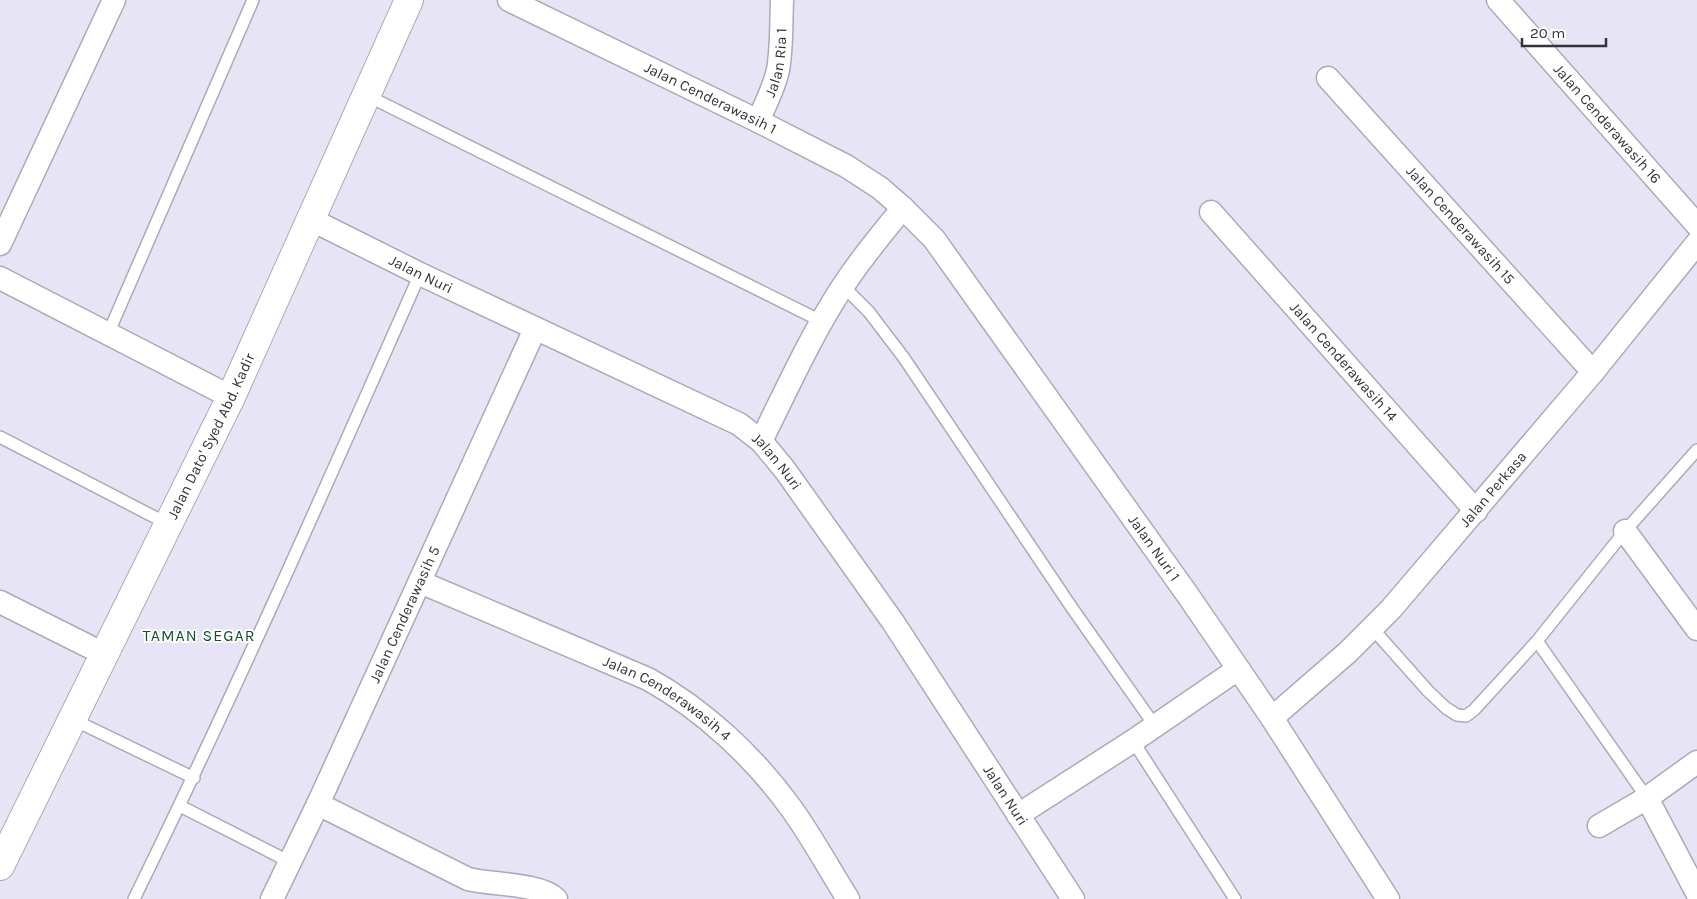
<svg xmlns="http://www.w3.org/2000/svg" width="1697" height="899" font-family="Karla,sans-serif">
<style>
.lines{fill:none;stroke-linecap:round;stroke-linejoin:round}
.lane-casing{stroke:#abaab8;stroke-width:14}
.street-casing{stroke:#abaab8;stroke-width:25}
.secondary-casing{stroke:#abaab8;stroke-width:30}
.lane{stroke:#fff;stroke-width:11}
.street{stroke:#fff;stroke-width:22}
.secondary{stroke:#fff;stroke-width:28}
.labels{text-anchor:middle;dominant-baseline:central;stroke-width:4;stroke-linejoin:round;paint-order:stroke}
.street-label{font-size:15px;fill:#343339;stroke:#fff}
.neighbourhood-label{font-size:16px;letter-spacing:1px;fill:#104e31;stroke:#fff}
</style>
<rect width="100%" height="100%" fill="#e7e5f5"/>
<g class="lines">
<g class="lane-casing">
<path id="lane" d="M366,95L821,321
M843,286L869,312L904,358L1070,605L1155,726
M108,334L253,0
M0,437L168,524
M1372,628L1428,691L1446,708L1457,715L1466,716L1474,710L1537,641L1625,531L1697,450
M1537,641L1647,798
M72,719L194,778
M1133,741L1235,899
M180,806L290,862
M134,899C235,693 327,484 420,274"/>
</g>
<g class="street-casing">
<g id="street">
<path id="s1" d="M509,0L758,121L846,166L880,188L903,208L934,239L1187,594L1272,718L1388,899"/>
<path id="s2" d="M1498,0L1697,225"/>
<path id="s3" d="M1328,78L1593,372"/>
<path id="s4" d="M758,121C765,105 774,88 778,70C782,47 781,23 782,0"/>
<path id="s5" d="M1211,212L1476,511"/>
<path id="s6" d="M310,219L420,274L739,424L761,441L785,470L893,622L1073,899"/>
<path d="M0,244L114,0"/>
<path d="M0,278L231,397"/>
<path d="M761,441C787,389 811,335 843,286C861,259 882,233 903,208"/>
<path d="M1625,531L1697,629"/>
<path id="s7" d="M420,582L648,679C704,710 754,757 791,808C812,837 829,869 848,899"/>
<path d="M0,602L104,654"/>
<path id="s8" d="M1272,718L1348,652L1391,609L1593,372L1697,243"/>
<path d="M1647,798L1697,893"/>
<path d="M318,804L468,879C492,885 539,883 556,899"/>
<path d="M1018,815L1133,741L1238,669"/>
<path d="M1599,826L1647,798L1697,762"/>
<path id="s9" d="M272,899L318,804L535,329"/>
</g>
</g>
<g class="secondary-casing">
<g id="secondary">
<path id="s10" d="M0,866L231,397L409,0"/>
</g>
</g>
<use href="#lane" class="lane"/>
<use href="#street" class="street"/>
<use href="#secondary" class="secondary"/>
</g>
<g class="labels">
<g class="street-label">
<text stroke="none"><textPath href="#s4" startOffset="62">Jalan Ria 1</textPath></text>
<text stroke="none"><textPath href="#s1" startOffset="224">Jalan Cenderawasih 1</textPath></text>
<text stroke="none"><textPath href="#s2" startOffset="165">Jalan Cenderawasih 16</textPath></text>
<text stroke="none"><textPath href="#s3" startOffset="198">Jalan Cenderawasih 15</textPath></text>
<text stroke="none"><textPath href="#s6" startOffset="124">Jalan Nuri</textPath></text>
<text stroke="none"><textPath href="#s5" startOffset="200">Jalan Cenderawasih 14</textPath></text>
<text stroke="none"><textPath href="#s10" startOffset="479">Jalan Dato' Syed Abd. Kadir</textPath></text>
<text stroke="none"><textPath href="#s6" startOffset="529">Jalan Nuri</textPath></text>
<text stroke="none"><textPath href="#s8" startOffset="319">Jalan Perkasa</textPath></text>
<text stroke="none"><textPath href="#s1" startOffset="870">Jalan Nuri 1</textPath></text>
<text stroke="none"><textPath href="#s9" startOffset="314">Jalan Cenderawasih 5</textPath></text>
<text stroke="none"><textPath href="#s7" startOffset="274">Jalan Cenderawasih 4</textPath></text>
<text stroke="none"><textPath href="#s6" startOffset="934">Jalan Nuri</textPath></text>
</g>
<g class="neighbourhood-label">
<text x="199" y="635">TAMAN SEGAR</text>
</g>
</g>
<path d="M1522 38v8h84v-8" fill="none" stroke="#343339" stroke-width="2.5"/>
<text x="1530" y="38" font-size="15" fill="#343339" stroke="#ffffff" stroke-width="4" paint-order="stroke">20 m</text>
</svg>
